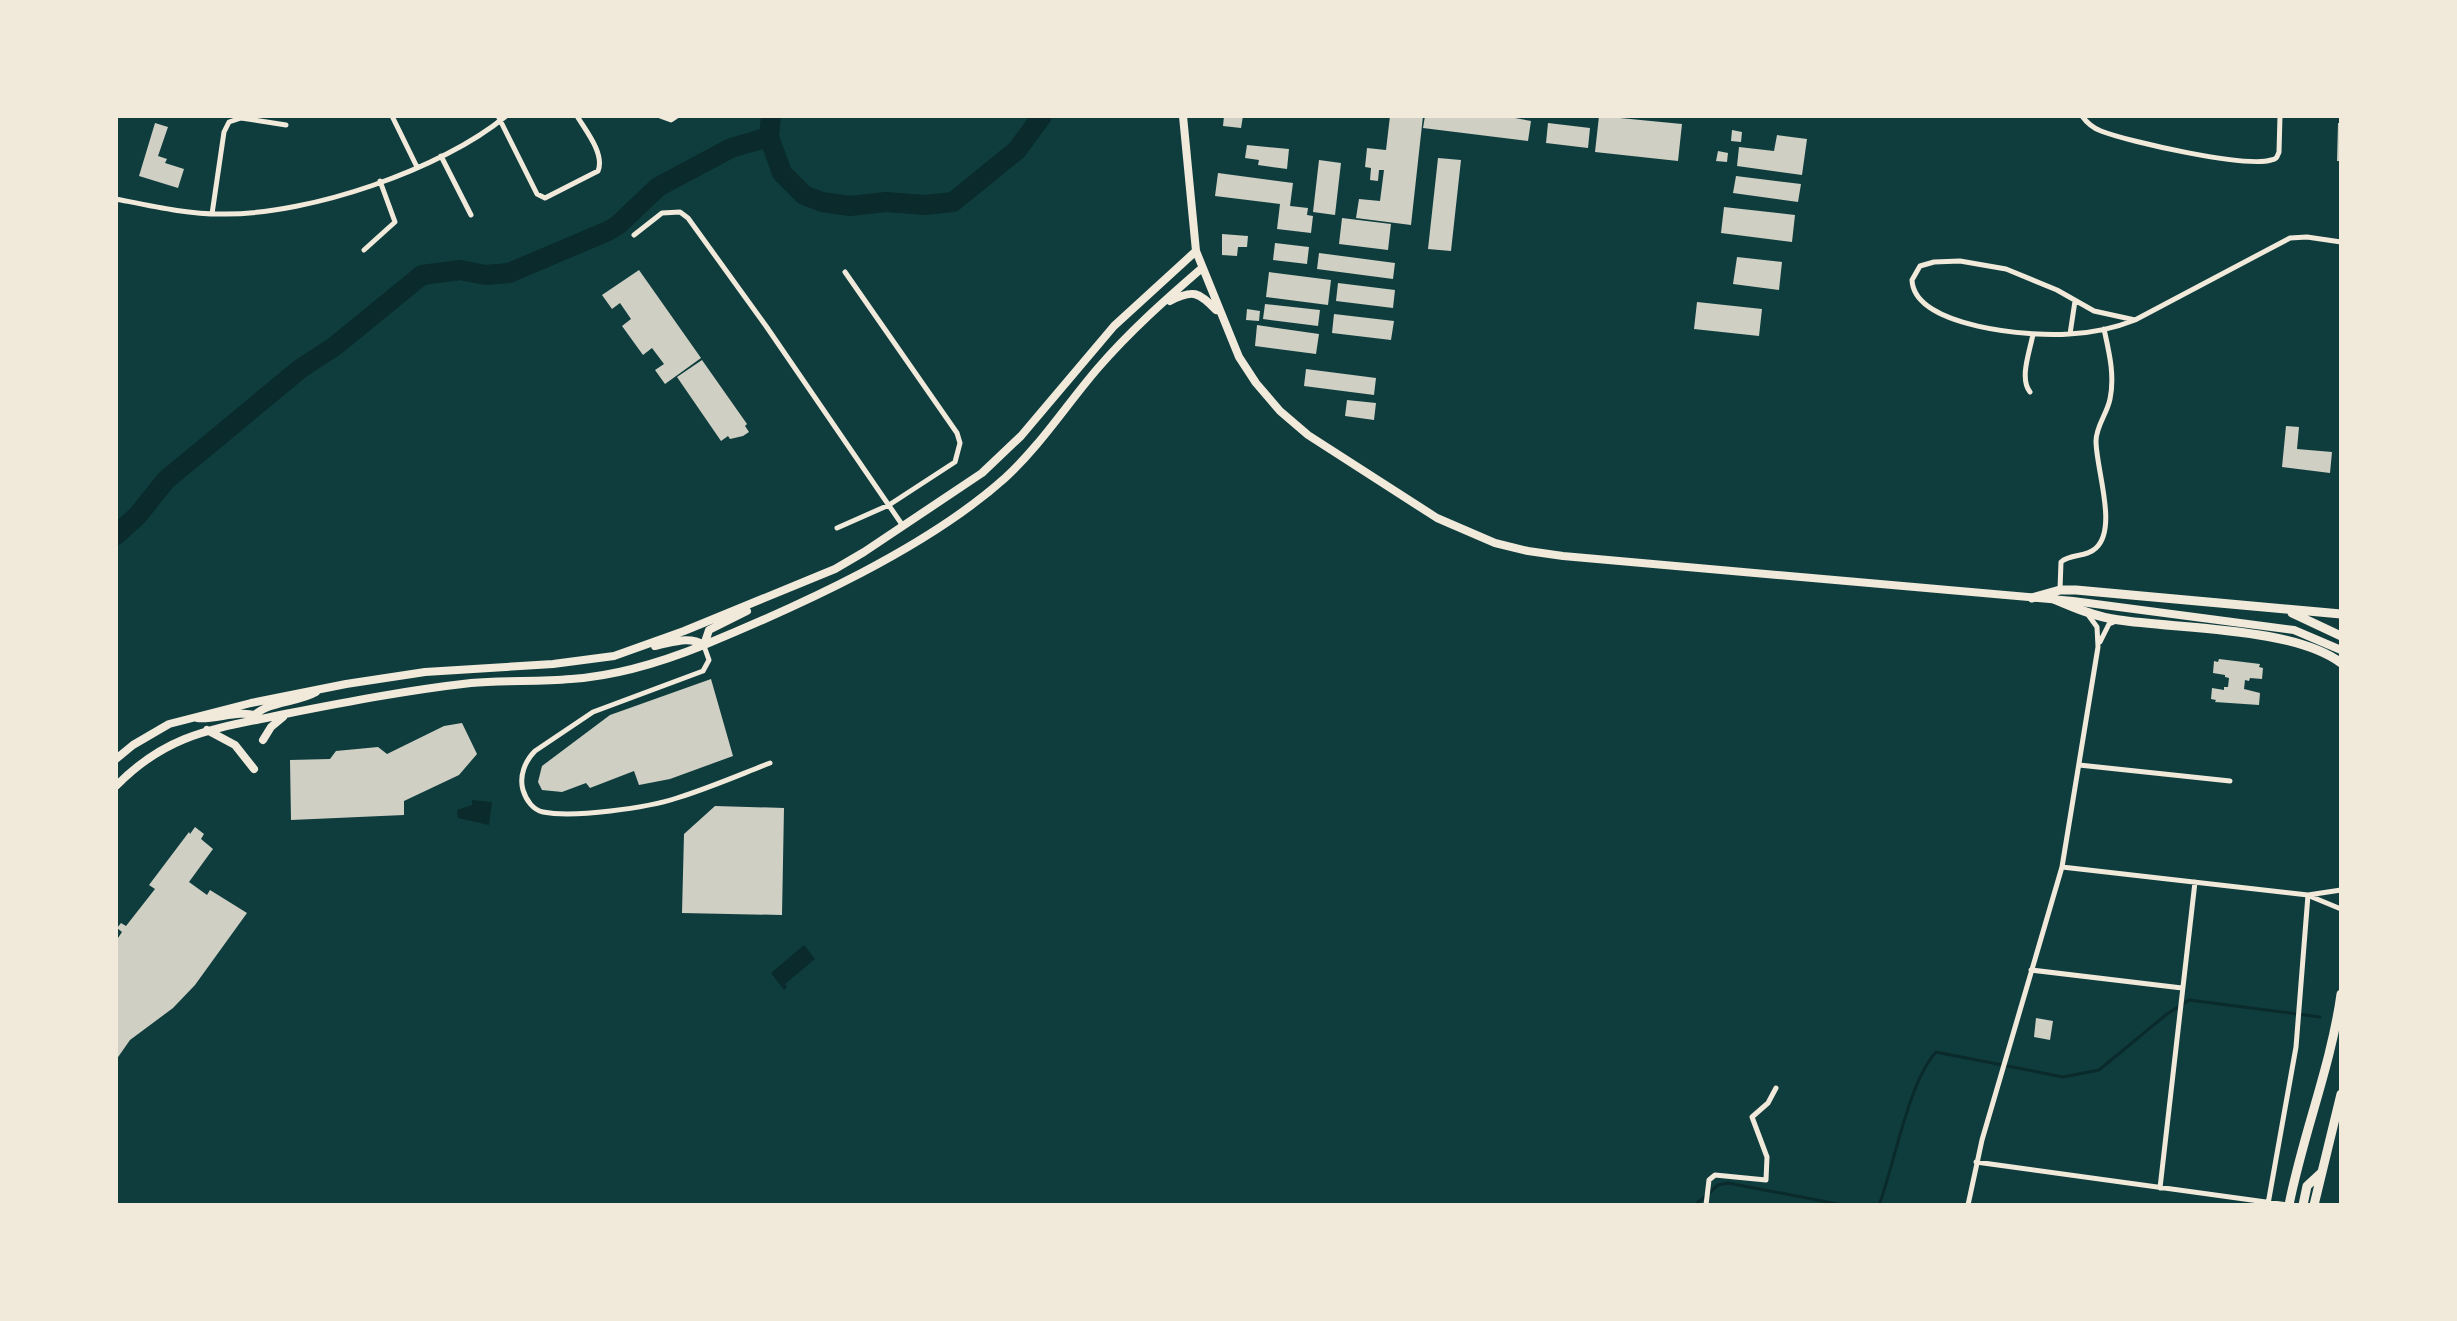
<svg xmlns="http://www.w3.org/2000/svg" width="2457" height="1321" font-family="Manrope,sans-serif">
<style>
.water{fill:#0a2a2b}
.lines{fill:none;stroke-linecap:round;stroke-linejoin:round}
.stream{stroke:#0a2a2b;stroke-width:3}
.river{stroke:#0a2a2b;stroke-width:20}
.building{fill:#cfcfc3}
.minor{stroke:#f1e9da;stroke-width:5}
.primary{stroke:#f1e9da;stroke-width:8}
.trunk{stroke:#f1e9da;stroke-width:9}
</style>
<rect width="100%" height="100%" fill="#0f3d3e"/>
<path class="water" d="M472,800L492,802L489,825L458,818L457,810L472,805Z
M804,945L815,959L785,984L787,987L784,990L771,973Z"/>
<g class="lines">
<path class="stream" d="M1695,1205L1718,1185L1728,1183L1843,1205
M1879,1205C1895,1163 1908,1083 1936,1052L2063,1077L2099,1070L2167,1014L2189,1000L2320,1017"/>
<path class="river" d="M771,116L769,137L782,173L804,195L822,202L850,206L886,202L925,205L953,202L1017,150L1042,116
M116,535L138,515L166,480L300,369L335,346L422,275L460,270L485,275L509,273L608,231L618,225L658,187L731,148L769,137"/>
</g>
<path class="building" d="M1224,116H1243L1241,128L1223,126Z
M1390,116H1423L1411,225L1356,218L1359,199L1380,201L1384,170H1379L1378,181L1370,180L1371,168L1365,167L1367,148L1386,150Z
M1425,116H1504L1531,121L1528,141L1423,128Z
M1599,116L1682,124L1678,161L1595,152Z
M155,123L168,127L158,156L167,159L165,163L184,169L178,188L139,176Z
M1548,123L1590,128L1588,148L1546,143Z
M2338,123H2341V161H2337Z
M1732,130L1742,132L1741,142L1731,141Z
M1777,135L1807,139L1802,175L1737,166L1739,147L1774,151Z
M1247,145L1289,149L1287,169L1258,165L1259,160L1245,158Z
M1718,151L1728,153L1727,162L1716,161Z
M1438,158L1461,160L1451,251L1428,249Z
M1319,160L1341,163L1335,215L1313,212Z
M1218,173L1293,183L1290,206L1308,208L1307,215L1313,216L1311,233L1277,229L1280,204L1215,196Z
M1736,176L1801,184L1798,202L1733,193Z
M1724,207L1795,215L1792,242L1721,233Z
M1342,218L1391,224L1388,250L1339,244Z
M1222,234L1248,236L1247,247H1238L1237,256L1222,255Z
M1275,243L1309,247L1307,264L1273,260Z
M1319,253L1395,263L1393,279L1317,269Z
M1737,257L1782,262L1779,290L1733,284Z
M639,270L701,358L665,384L655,370L664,364L652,348L643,355L622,326L631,319L620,303L612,309L602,295Z
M1269,272L1331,280L1328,305L1266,297Z
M1338,283L1395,290L1393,308L1336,301Z
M1697,302L1762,309L1759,336L1694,329Z
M1265,304L1320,310L1318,326L1263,319Z
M1247,309L1260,311L1259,321L1246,320Z
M1334,314L1394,321L1391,340L1332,333Z
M1257,325L1319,334L1316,354L1255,346Z
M702,360L747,424L745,426L749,432L743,436L730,439L728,436L721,441L677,377Z
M1306,369L1376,378L1374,395L1304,386Z
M1347,400L1376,403L1374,420L1345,416Z
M2286,426L2299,427L2297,449L2332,452L2330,473L2282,467Z
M2219,659L2260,664L2259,667L2263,668L2262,679L2250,678L2249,681L2245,680L2244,689L2260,693L2259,705L2215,702L2216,700L2211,699L2212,688L2224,690V687H2228L2229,678L2225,677V675L2213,673L2214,661L2218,662Z
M711,679L733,756L670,779L639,785L634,771L590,788L586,783L562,792L542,790L538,782L542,766L610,715Z
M462,723L477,754L459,775L404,801V815L291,820L290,760L330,759L336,751L378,747L387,754L444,726Z
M715,806L784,808L782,915L682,913L684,834Z
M195,827L204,834L201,839L213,849L189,882L207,895L210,890L247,913L195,985L173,1008L130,1040L116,1060V941L122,932L117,928L121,923L126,926L155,889L149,885L189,832L190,834Z
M2036,1018L2053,1021L2050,1040L2034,1037Z"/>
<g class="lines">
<path class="minor" d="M392,116L417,167
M498,116L537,194L545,198L598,171C605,154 586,131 577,116
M660,116L671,120L677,116
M2082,116C2087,123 2093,128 2101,131C2129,142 2246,168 2271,160C2277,159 2277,157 2279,152L2280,116
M441,156L471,215
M116,199C151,206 190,215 226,214C310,214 441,170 506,116
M212,214L224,132L229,122L241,118L286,125
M634,235L662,213L680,212L688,218L766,326L903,526
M364,250L395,222L380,181
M2135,320L2094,311L2057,290L2006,269L1960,261L1934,262L1920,266L1912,280C1914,328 2033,337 2069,334C2092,333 2115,328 2135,320L2290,238L2307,237L2341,242
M2070,334L2075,301
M2030,392C2019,378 2030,351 2033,334
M837,528L889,505L955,462L960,443L957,433L845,272
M2060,589L2061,562C2071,553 2086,558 2096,548C2118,528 2096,469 2096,441C2096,426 2107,414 2110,399C2115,375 2109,352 2104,329
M2100,642L2109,624L2114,622
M704,646L709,660L703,671L593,712L535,751C525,761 519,776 523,790C526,800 533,810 543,812C574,818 647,808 677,798C709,788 739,775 770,763
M2079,765L2230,781
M2062,867L2308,895L2341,890
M2312,897L2341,909
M2031,970L2182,988
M1976,1162L2288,1205
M2160,1188L2195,882
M2268,1204L2296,1047L2308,895
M1706,1205L1709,1180L1715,1175L1766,1180L1767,1157L1752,1117L1768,1103L1776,1088
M1968,1205L1982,1140L2062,867L2098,647L2097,627L2089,616"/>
<path class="primary" d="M1183,116L1196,251L1239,357L1256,383L1280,411L1308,435L1437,518L1495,543L1528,551L1563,556L2073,601L2294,630L2341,650
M1170,301C1193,289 1199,292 1216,310
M704,645L709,630L747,611
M655,646C672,643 688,635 704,645
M197,718C217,720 238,709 258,716
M250,720C265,700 295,704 316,692
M207,730L235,745L254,769
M263,740L271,727L283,717
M116,759L133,745L169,724L251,703L346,684L425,672L553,664L614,656L684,631L835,569L864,552L982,473L1021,436L1114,326L1196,251
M116,786C169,732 215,729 285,714C346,702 408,690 471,683C504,680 538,682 571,679C617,676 662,662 704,645C801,605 927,548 1005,478C1040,446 1067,404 1098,368C1130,331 1165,300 1202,268"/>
<path class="trunk" d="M2032,598L2060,590H2076L2341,614
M2054,599C2075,608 2096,617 2119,620C2179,629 2293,627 2341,663
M2292,613L2341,636
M2289,1205C2303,1134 2331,1066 2341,994
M2303,1205L2307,1186L2321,1173
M2314,1205L2341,1094"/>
</g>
<rect width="2457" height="1321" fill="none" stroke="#f1e9da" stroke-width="236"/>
</svg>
